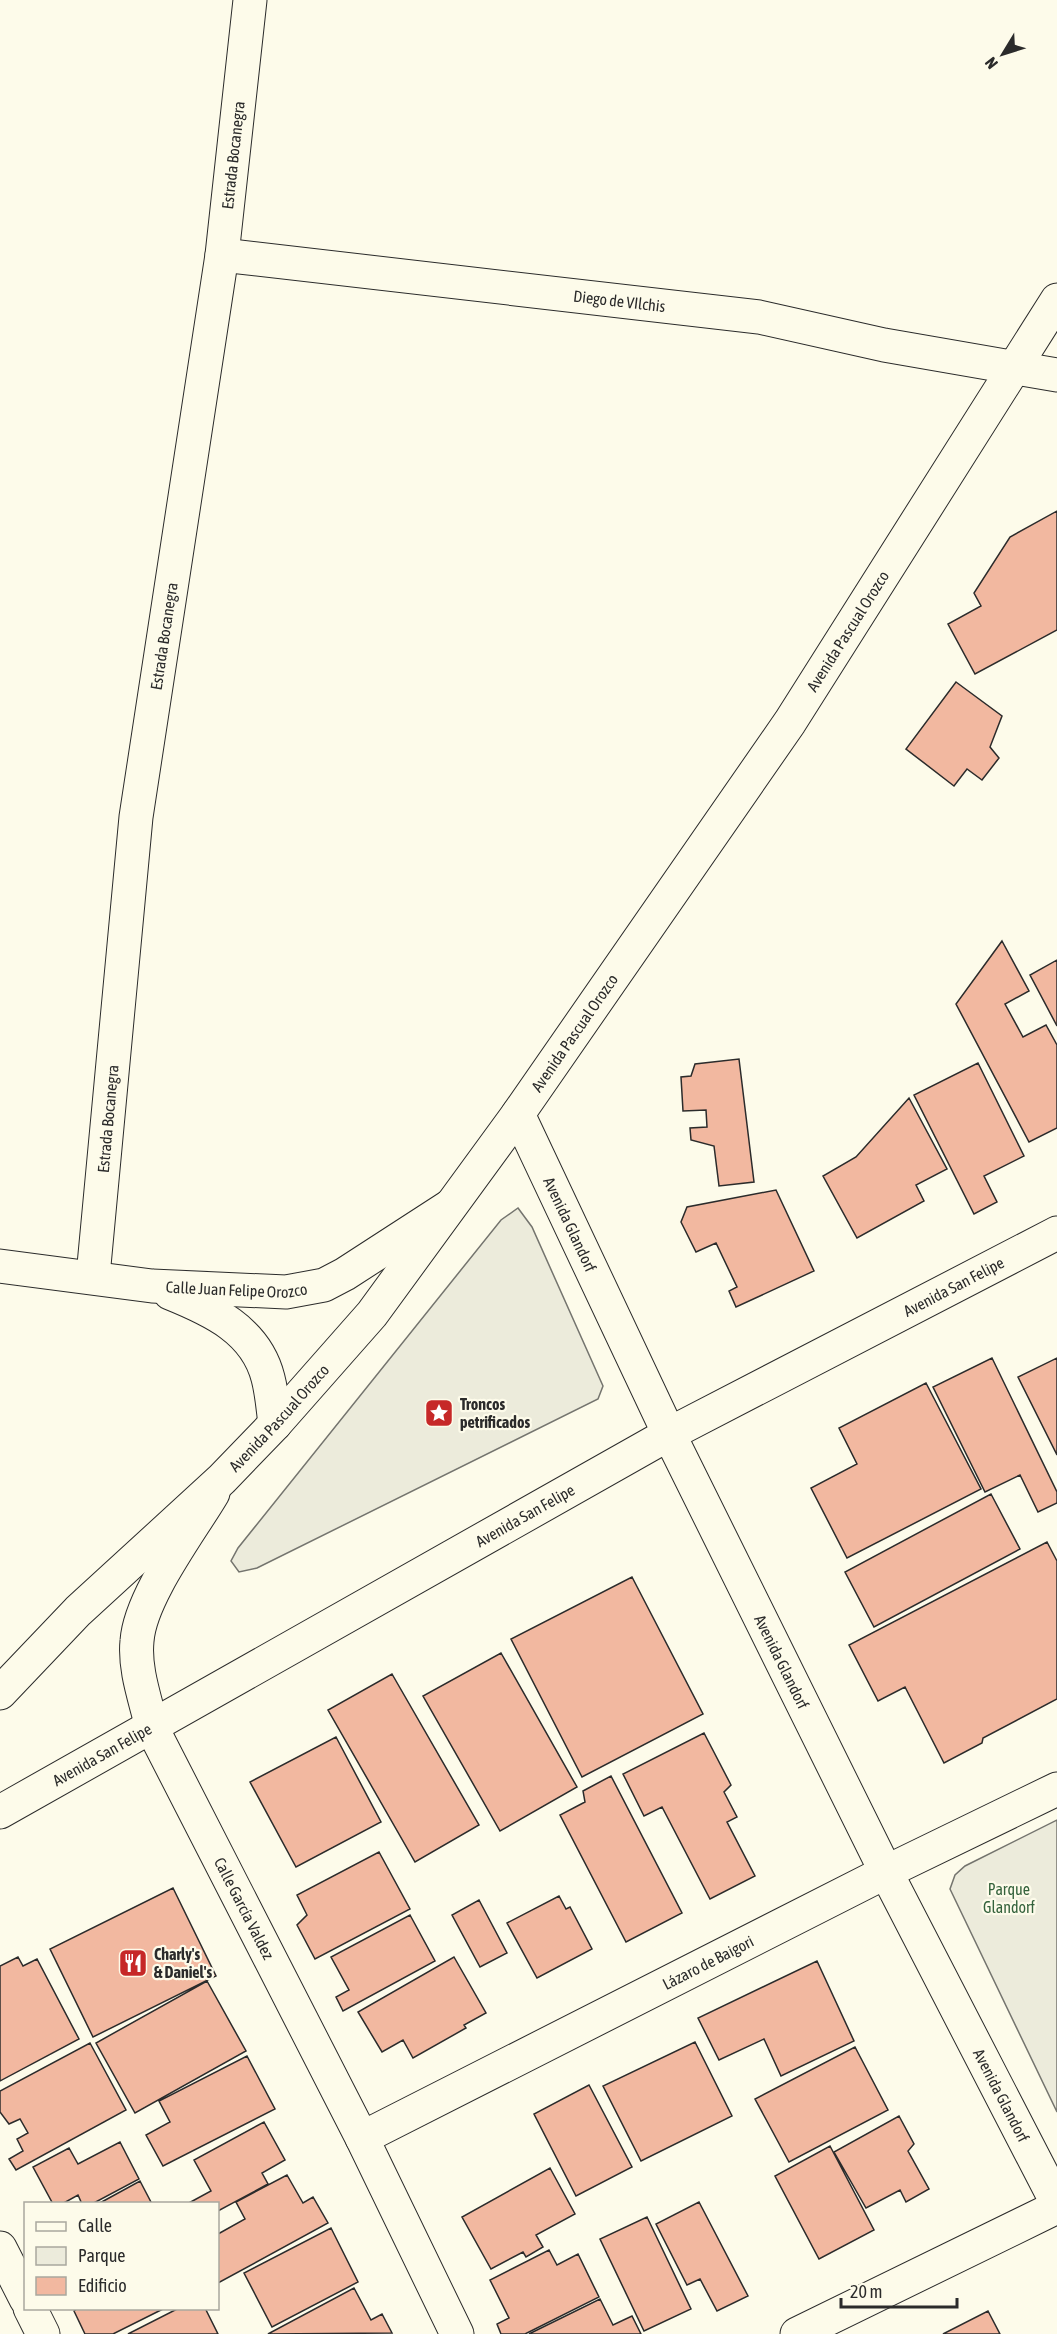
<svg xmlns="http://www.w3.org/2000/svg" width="1057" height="2334" font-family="'Asap Condensed',sans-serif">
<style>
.green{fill:#ecebdb;stroke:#74746e;stroke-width:1.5}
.building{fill:#f2b8a0;stroke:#2b2b2b;stroke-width:1.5}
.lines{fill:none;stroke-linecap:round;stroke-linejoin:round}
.street-casing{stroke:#2b2b2b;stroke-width:35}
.secondary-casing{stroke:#2b2b2b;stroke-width:35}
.street{stroke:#fdfbea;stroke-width:33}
.secondary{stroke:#fdfbea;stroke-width:33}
.labels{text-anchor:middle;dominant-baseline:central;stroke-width:4.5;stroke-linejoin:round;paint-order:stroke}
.street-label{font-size:16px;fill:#2b2b2b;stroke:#fdfbea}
.poi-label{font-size:16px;font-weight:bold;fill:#2b2b2b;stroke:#fdfbea;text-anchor:start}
.park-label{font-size:16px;fill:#34623c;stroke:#fdfbea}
</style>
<rect width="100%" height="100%" fill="#fdfbea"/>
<path class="green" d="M518,1208L532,1227L603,1386L598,1399L257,1568L239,1572L231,1561L238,1548L501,1220Z
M1057,1820V2112L950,1889L955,1875L965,1866Z"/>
<path class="building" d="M1057,511V630L975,674L948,624L981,606L974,593L1010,537Z
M956,682L1002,716L990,747L999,758L982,780L967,769L954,786L906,749Z
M1002,941L1029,991L1005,1004L1023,1037L1046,1025L1057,1045V1128L1029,1142L956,1004Z
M1057,960V1026L1030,975Z
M739,1059L754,1182L719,1186L714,1146L691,1140L690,1128L707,1127L706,1110L683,1111L681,1077L691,1076L695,1064Z
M978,1063L1024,1156L984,1176L997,1202L974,1214L914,1095Z
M909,1098L947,1169L916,1185L924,1201L857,1238L823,1176L856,1157Z
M776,1190L814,1271L736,1307L729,1291L737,1287L716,1243L696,1252L681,1222L687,1207Z
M992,1358L1057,1492V1503L1038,1512L1020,1475L985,1492L933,1387Z
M1057,1358V1455L1018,1377Z
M926,1383L981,1489L847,1558L811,1488L857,1464L839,1428Z
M991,1494L1020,1549L874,1627L845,1572Z
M1047,1542L1057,1561V1699L983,1738L982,1743L944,1763L905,1687L878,1701L849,1645Z
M632,1577L703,1714L582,1777L511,1639Z
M501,1653L577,1787L500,1831L423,1696Z
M392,1674L479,1825L415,1862L328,1710Z
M704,1733L731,1785L724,1792L737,1817L727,1822L755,1876L710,1899L662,1807L644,1816L623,1774Z
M336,1737L381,1822L296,1867L250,1782Z
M611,1776L682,1913L626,1942L560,1815L585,1802L583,1791Z
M379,1852L410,1909L315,1959L297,1925L307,1915L297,1895Z
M173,1888L216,1976L93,2037L50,1949Z
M559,1896L566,1909L570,1907L592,1949L537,1978L507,1923Z
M479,1900L507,1953L480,1967L452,1915Z
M410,1915L435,1961L343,2011L336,1997L349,1990L331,1957Z
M18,1957L23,1966L37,1959L79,2039L0,2081V1966Z
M454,1957L486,2013L464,2025L466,2028L413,2058L403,2040L382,2052L358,2012Z
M817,1961L854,2041L781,2076L764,2039L719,2060L698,2018Z
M207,1981L246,2051L135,2113L96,2043Z
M695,2042L732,2116L641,2161L603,2086Z
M90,2043L126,2110L16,2170L9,2159L23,2151L17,2139L28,2133L20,2119L9,2124L0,2112V2091Z
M855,2047L888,2110L789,2162L755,2099Z
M247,2056L275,2109L163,2166L146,2135L170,2122L159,2101Z
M589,2085L632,2167L576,2196L534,2114Z
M899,2116L914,2144L908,2151L929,2189L906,2202L900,2190L866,2208L834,2152Z
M264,2122L285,2160L262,2173L268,2184L218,2211V2204H187L211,2191L194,2160Z
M120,2142L139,2179L92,2204H82L78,2195L62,2204H53L33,2167L69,2148L78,2164Z
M830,2146L874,2230L819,2259L775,2176Z
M550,2168L575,2214L536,2235L543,2247L526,2257L523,2252L491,2269L462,2217Z
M287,2175L303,2203L313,2197L328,2223L218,2283V2234L245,2219L236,2202Z
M140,2181L152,2204H98Z
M699,2202L748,2296L717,2311L700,2279L687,2285L656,2224Z
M647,2217L691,2309L644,2331L600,2239Z
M331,2228L358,2282L272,2327L244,2273Z
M549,2250L557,2265L578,2254L599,2297L525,2334H501L497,2324L509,2318L490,2280Z
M354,2288L371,2320L382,2314L392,2333L268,2334Z
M600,2299L613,2325L632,2316L641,2334H529Z
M78,2308H165L113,2334H85L74,2311Z
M179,2308H205L218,2334H128Z
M988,2311L1000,2334H943Z"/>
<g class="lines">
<g class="street-casing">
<g id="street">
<path id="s1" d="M222,255L759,317L884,345L1057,375"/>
<path id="s2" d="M0,1266L152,1286L286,1292L324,1285L345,1274L450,1206"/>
<path id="s3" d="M93,1276L136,817L222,255L250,0"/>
<path d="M170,1293C212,1310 256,1330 268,1378C272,1393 273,1409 275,1424"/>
<path id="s4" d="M213,1493C190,1532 140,1597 137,1641C134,1670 146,1701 152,1728L362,2138L457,2334"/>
<path id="s5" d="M362,2138L886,1872L1057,1789"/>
<path d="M0,2248L26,2299"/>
<path d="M30,2308L43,2334"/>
<path d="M797,2334L1057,2207"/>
</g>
</g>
<g class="secondary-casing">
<g id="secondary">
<path id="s6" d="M518,1114L669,1434L886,1872L1057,2203"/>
<path id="s7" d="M0,1693L78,1611L222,1479L275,1424L372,1314L518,1114L790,722L1057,300"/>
<path id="s8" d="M0,1812L669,1434L1057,1233"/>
</g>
</g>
<use href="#street" class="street"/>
<use href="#secondary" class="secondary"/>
</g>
<defs>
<g id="sight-square" transform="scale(1.5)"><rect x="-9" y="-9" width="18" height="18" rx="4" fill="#c62828" stroke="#fdfbea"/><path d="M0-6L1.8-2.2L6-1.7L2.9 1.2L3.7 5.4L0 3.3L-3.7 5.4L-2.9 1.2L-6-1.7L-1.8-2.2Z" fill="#fff"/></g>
<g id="restaurant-square" transform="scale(1.5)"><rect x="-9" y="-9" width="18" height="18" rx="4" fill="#c62828" stroke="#fdfbea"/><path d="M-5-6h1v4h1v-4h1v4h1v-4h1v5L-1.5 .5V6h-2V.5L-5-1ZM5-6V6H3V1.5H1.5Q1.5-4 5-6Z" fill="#fff"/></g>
</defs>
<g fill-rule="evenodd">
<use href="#sight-square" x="439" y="1413"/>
<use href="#restaurant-square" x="133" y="1963"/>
</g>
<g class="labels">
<g class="street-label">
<text stroke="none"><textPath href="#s3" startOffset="1130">Estrada Bocanegra</textPath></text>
<text stroke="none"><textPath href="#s1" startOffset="400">Diego de VIlchis</textPath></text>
<text stroke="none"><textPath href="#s7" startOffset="1364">Avenida Pascual Orozco</textPath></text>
<text stroke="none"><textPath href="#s3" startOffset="644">Estrada Bocanegra</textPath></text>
<text stroke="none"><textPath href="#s7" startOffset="878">Avenida Pascual Orozco</textPath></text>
<text stroke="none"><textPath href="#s3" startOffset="158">Estrada Bocanegra</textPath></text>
<text stroke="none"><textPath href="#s6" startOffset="122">Avenida Glandorf</textPath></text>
<text stroke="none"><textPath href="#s2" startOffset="238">Calle Juan Felipe Orozco</textPath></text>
<text stroke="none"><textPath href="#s8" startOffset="1089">Avenida San Felipe</textPath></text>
<text stroke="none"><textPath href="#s7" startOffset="392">Avenida Pascual Orozco</textPath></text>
<text stroke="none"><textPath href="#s8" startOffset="603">Avenida San Felipe</textPath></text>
<text stroke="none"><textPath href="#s6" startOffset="608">Avenida Glandorf</textPath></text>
<text stroke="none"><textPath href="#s8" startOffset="117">Avenida San Felipe</textPath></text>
<text stroke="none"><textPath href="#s4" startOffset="459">Calle García Valdez</textPath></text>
<text stroke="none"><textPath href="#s5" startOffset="388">Lázaro de Baigori</textPath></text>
<text stroke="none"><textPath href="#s6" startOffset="1094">Avenida Glandorf</textPath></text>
</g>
<g class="poi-label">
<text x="460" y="1404">Troncos<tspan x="460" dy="18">petrificados</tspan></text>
<text x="154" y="1954">Charly's<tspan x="154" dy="18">&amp; Daniel's</tspan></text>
</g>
<g class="park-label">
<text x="1009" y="1889">Parque<tspan x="1009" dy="18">Glandorf</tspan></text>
</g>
</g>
<rect x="24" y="2202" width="195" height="108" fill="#fdfbea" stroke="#a9a89e" stroke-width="1.5"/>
<rect x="36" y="2222" width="30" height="9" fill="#fdfbea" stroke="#a9a89e" stroke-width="1.5"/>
<text x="78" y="2232" font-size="18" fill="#2b2b2b">Calle</text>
<rect x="36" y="2247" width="30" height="18" fill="#ecebdb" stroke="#a9a89e" stroke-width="1.5"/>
<text x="78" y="2262" font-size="18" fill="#2b2b2b">Parque</text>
<rect x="36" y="2277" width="30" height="18" fill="#f2b8a0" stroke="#a9a89e" stroke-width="1.5"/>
<text x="78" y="2292" font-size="18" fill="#2b2b2b">Edificio</text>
<g transform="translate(1003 54) rotate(232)" stroke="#fdfbea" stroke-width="4.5" paint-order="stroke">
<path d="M0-4.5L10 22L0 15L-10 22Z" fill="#2b2b2b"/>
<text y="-9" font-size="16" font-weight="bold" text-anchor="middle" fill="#2b2b2b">N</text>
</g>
<path d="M841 2298v9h116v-9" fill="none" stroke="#2b2b2b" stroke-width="3"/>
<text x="850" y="2298" font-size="18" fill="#2b2b2b" stroke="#fdfbea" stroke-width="4.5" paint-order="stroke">20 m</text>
</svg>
